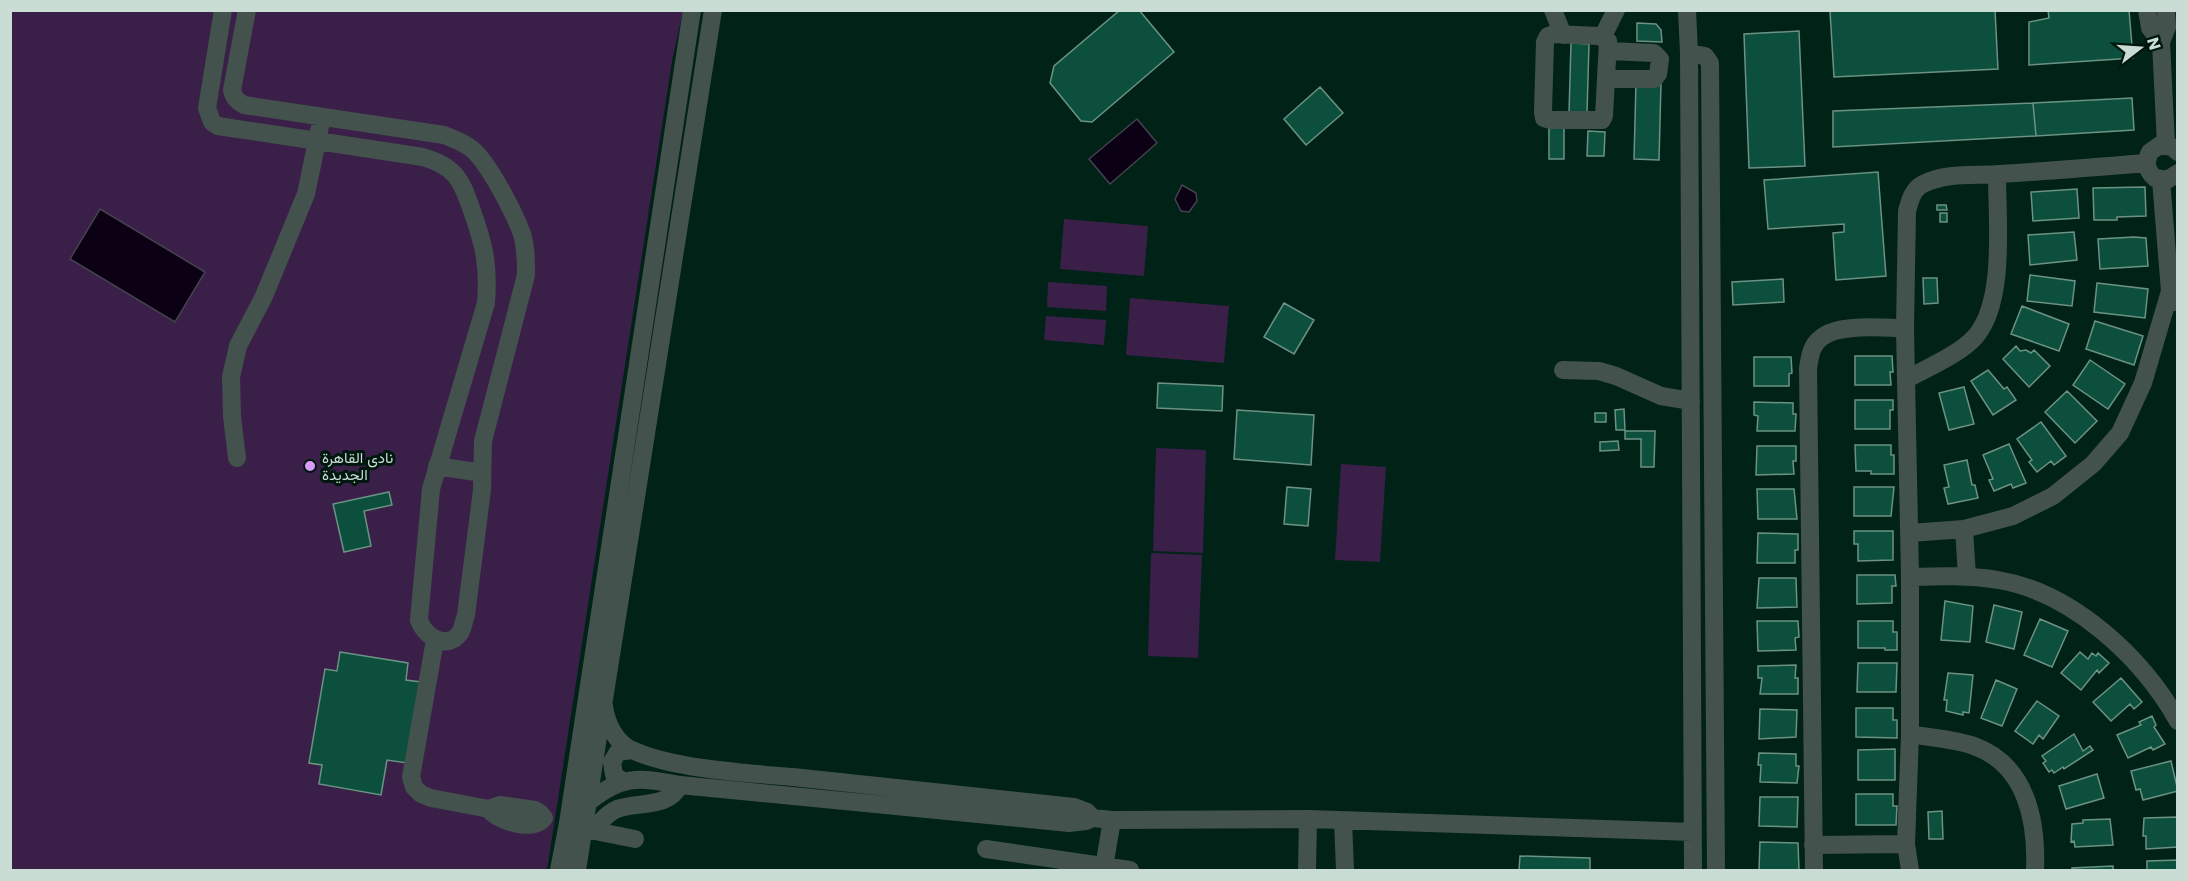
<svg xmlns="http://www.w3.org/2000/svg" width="2188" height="881" font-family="Poppins,Vazirmatn,sans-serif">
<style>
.green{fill:#3a2048}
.water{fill:#0b0014;stroke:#44424e;stroke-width:1.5}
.building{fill:#0c4f3c;stroke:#6b9283;stroke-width:1.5}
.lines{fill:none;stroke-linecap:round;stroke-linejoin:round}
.minor{stroke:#43524c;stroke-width:18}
.poi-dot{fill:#d79bf9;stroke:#00170f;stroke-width:2}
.labels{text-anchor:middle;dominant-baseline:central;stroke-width:6;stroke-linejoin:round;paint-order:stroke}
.poi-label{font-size:15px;fill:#c9ddd5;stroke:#00170f;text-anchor:start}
</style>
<rect width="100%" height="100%" fill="#002217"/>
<path class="green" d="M10,11H683L672,61L547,870H11Z
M1064,219L1148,226L1144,276L1060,269Z
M1048,282L1107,286L1106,311L1047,307Z
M1130,298L1229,306L1224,363L1126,355Z
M1046,316L1106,320L1104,345L1044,340Z
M1156,448L1206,450L1203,553L1153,551Z
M1341,464L1386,467L1380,562L1335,560Z
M1151,553L1202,555L1198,658L1148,656Z"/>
<path class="water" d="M1137,119L1157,143L1110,184L1089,159Z
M1182,185L1196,193L1197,201L1189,212L1181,211L1175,199Z
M100,209L205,272L175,322L70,259Z"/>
<path class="building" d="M1120,10H1139L1174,52L1092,122L1081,121L1050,83L1054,66Z
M1995,10L1998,69L1834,77L1830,11Z
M2048,10H2129L2133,58L2029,65V22L2049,18Z
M1637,23L1656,24L1661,30L1662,42L1637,41Z
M1799,31L1805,166L1749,168L1744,34Z
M1571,43L1589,44L1587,113H1569Z
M1636,82L1661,83L1659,160L1634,159Z
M1320,87L1343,113L1306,145L1284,119Z
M2132,98L2134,130L2036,136L2033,103Z
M2033,103L2036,136L1833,147V111Z
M1549,126H1564V159H1549Z
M1588,131L1605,132L1604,156H1587Z
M1878,172L1886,276L1836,280L1833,233L1844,232V224L1768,229L1764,180Z
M2145,187L2146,216L2117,217V220H2094L2093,188Z
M2077,189L2079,218L2033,221L2031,192Z
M1937,205H1946L1947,210H1937Z
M1940,213H1947V222H1940Z
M2074,232L2077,260L2030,265L2028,235Z
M2134,237L2146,238L2148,266L2100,269L2098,239Z
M2030,275L2075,281L2072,306L2027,301Z
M1923,278H1937L1938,303L1924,304Z
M1783,279L1784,302L1733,305L1732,282Z
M2097,283L2148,289L2145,318L2094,312Z
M1284,303L1314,320L1294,354L1264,337Z
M2022,306L2069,324L2059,351L2011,334Z
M2095,321L2143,336L2134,365L2086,349Z
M2016,346L2020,351L2026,350L2031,353L2034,350L2050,366L2029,387L2003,359Z
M1855,356H1892L1893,372H1890L1891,385H1855Z
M1754,357H1791L1792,373L1789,374V386H1754Z
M2090,360L2125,384L2108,409L2073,385Z
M1988,370L2004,389L2007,387L2016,400L1993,415L1971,381Z
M1158,383L1223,386L1222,411L1157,408Z
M1964,387L1974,424L1949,430L1939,393Z
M2067,391L2097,421L2075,443L2045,412Z
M1855,400H1893V410H1890V429H1855Z
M1754,402L1793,403V414H1796L1795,431H1757L1758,416L1754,415Z
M1624,409L1625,430H1616L1615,410Z
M1237,410L1314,415L1311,465L1234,459Z
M1595,413H1606V422H1595Z
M2041,422L2066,456L2054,465L2051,461L2037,472L2029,462L2032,460L2017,439Z
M1625,431H1655L1654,467H1641V439H1625Z
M1618,441L1619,450L1600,451V442Z
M2009,444L2026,483L2013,488L2011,484L1994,491L1989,480L1993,479L1983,455Z
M1855,445H1891V455H1894V474H1871V471H1856Z
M1757,446H1796V461H1793L1794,474L1756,475Z
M1967,460L1972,485H1975L1978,498L1948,504L1944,488L1949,487L1944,465Z
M1287,487L1311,489L1308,526L1284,524Z
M1854,487H1894L1891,516H1854Z
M1757,489H1794L1797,519H1758Z
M389,492L392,505L364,511L371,546L344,552L333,504Z
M1854,531H1893V560L1858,561V544H1854Z
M1758,533L1798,534V550H1795V563H1757Z
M1857,575H1895L1896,586H1892V603L1857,604Z
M1759,578H1796L1797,607L1757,608Z
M1945,601L1973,606L1970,642L1941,640Z
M1994,605L2022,612L2014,649L1986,642Z
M2040,619L2068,631L2052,667L2024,655Z
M1757,621H1798L1799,637L1795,638L1796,650L1758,651Z
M1858,621H1893V632H1897V650H1885V648H1858Z
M340,652L408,663L406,680L421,682L407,763L387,760L381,795L319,784L322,765L309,763L325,669L337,671Z
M2080,652L2088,659L2092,653L2096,656L2098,653L2109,663L2099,673L2097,670L2081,690L2061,673Z
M1858,663H1897L1896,692H1857Z
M1796,665L1795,678H1798V694H1760L1762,678H1758V666Z
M1948,673L1973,675L1969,713L1963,712V715L1946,711L1947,700H1944Z
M2121,678L2142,702L2134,709L2130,704L2111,721L2093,702Z
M1996,680L2017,689L2002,726L1981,718Z
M2037,701L2059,716L2043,739L2039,735L2033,744L2015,731Z
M1856,708H1893V720H1897V738L1856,737Z
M1760,709L1797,710L1796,737L1759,739Z
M2152,716L2156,725L2154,727L2165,744L2153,750L2151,747L2128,758L2117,735L2141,725L2139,722Z
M2074,734L2083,751L2090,746L2093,750L2064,769L2063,767L2054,773L2052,770L2049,772L2043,763L2046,761L2042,756Z
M1895,749V780H1858V750Z
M1759,753L1796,754V766H1799L1797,783L1760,782L1761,765H1758Z
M2171,761L2178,791L2143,800L2140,789L2136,790L2131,771Z
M2097,774L2104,798L2066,809L2059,786Z
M1856,794H1893V806H1897L1896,825H1856Z
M1760,797H1798L1797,827L1759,826Z
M1942,811L1943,839H1929L1928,812Z
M2178,817V847L2146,849V836H2143L2144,818Z
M2110,819L2113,845L2075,847L2074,841L2071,842L2072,824L2083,823V820Z
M1760,842L1798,843L1799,870H1759Z
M1520,856L1590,858V870H1519Z
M2178,860V870H2147V861Z
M2113,866V870H2072V868Z"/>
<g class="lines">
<path class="minor" d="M223,10L207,108L212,122L218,126L423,157C435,161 446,165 455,175C463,184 467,197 471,208C484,244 489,264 486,303L431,489L419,620C425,637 447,651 460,633C463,628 464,620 466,615L482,490L483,441L526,275C526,261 526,247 522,234C514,212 489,164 473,150C464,142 454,139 444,135L244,105C237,101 234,98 232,90L247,10
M1553,10L1563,35
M1687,10L1689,53L1693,870
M2147,10L2150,28L2161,42
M1554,34L1599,36L1608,41L1604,116L1602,120H1550L1544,118L1543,112L1545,42L1548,36Z
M1603,36L1616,10
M1689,53L1705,56L1710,63L1716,870
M1607,79H1654L1658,74L1660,59L1654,53L1609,51
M2166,145L2161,42L2167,27L2166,10
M2178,152L2172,147L2160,145L2150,152C2145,162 2146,170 2155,178L2167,180L2178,173
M2161,180L2170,291L2174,302
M1563,370L1599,371L1616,376L1661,396L1691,401
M1907,379C1927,368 1960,354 1975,337C2006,302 1997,220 1997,174
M237,458L232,416L231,377L238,346L264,296L306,194L322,117
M437,466L482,473
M1964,529L1967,576
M1910,533L1964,529L2013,516L2053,496L2093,464L2120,433L2143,383L2170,291
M1910,577C1940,576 1969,575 1998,580C2072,592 2142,657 2178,721
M435,640L411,777L414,787L421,794L431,798L489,809L500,805L535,810L540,813L544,818C535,832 497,822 489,809
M604,706C606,723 616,743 632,750C673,769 747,773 793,777C887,787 980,797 1074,807L1087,812L1093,818
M1910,734C1931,738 1955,739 1974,746C2027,765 2037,822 2035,870
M624,782L614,775L612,762L618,752L631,750
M586,804C621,775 637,777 680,785L1069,823L1086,821L1093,818L1112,820L1308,819L1693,832
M1343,821L1345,870
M585,829L635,839
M592,830C600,823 607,813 617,809C639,801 668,809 680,785
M1813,845L1906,844
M986,849L1130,870
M1104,867L1112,820
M559,870L568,823L692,10
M577,870L713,10
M1307,870L1308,819
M1814,870L1808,368C1810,357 1811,345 1821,338C1838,323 1883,328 1905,328
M1910,870L1906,844L1910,734V577L1905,328L1907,211C1910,200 1913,189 1923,184C1947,172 1974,176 2000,174C2049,171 2098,167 2146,163"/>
</g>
<circle class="poi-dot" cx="310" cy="466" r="6"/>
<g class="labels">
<g class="poi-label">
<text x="322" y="457">نادى القاهرة<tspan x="322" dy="17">الجديدة</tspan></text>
</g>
</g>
<rect width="2188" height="881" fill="none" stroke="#c9ddd5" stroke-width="24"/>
<g transform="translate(2140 48) rotate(73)" stroke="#00170f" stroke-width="4.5" paint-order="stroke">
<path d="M0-4.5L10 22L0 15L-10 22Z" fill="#c9ddd5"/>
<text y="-9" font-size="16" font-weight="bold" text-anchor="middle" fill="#c9ddd5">N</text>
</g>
</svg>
